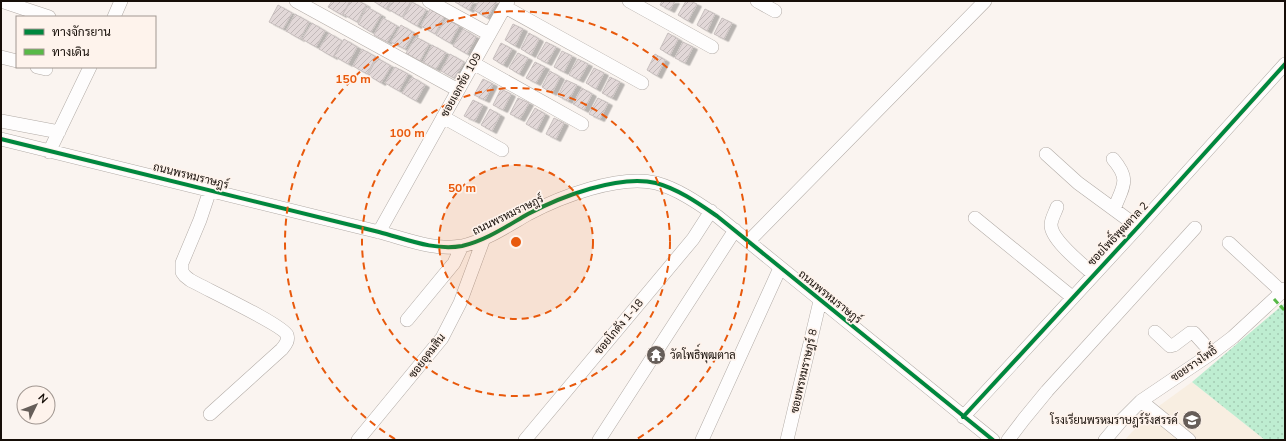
<svg xmlns="http://www.w3.org/2000/svg" width="1286" height="441" font-family="'Nunito Sans',Sarabun,sans-serif">
<style>
.education{fill:#f8eee1}
.grass{fill:url(#grass-dots)}
.building{fill:url(#building-hatch);stroke:#c7bfbe;filter:url(#shadow)}
.lines{fill:none;stroke-linecap:round;stroke-linejoin:round}
.minor-casing{stroke:#b2aba6;stroke-width:14}
.minor{stroke:#fefdfd;stroke-width:13}
.quiet{stroke:#58b947;stroke-width:3;stroke-dasharray:6 3;stroke-linecap:butt}
.cycleway-casing{stroke:#fef3ec;stroke-width:6}
.cycleway{stroke:#00873e;stroke-width:4}
.ring{fill:none;stroke:#e8590c;stroke-width:2;stroke-dasharray:7 5}
.labels{text-anchor:middle;dominant-baseline:central;stroke-width:3.5;stroke-linejoin:round;paint-order:stroke}
.street-label{font-size:11px;fill:#160e08;stroke:#fef3ec}
.poi-label{font-size:11px;fill:#160e08;stroke:#fef3ec;text-anchor:start}
.centre{fill:#e8590c;stroke:#fef3ec;stroke-width:2}
.ring-label{font-size:12px;text-anchor:middle;font-weight:bold;fill:#e8590c;stroke:#fef3ec;stroke-width:3.5;stroke-linejoin:round;paint-order:stroke}
</style>
<defs>
<pattern id="grass-dots" width="8" height="8" patternUnits="userSpaceOnUse"><rect width="8" height="8" fill="#beedd1"/><path d="M2 2h.1M6 6h.1" fill="none" stroke="#a3cab2" stroke-width="1.8" stroke-linecap="round"/></pattern>
<pattern id="building-hatch" width="6" height="6" patternUnits="userSpaceOnUse"><rect width="6" height="6" fill="#e2d8d8"/><path d="M-1 1l2-2M0 6l6-6M5 7l2-2" fill="none" stroke="#c1b8b8"/></pattern>
<filter id="shadow"><feDropShadow dx="4.5" dy="2.5" stdDeviation="0" flood-color="#0004"/></filter>
</defs>
<rect width="100%" height="100%" fill="#faf4f0"/>
<path class="education" d="M1192,382L1265,440H1125L1131,433L1159,406Z"/>
<path class="grass" d="M1285,303V440H1265L1192,382Z"/>
<path class="building" d="M332,1H350L342,15L328,7Z
M351,1H359L366,5L357,22L343,14Z
M373,1H391L386,9Z
M393,1H411L402,17L388,9Z
M456,1H474L469,10L455,2Z
M479,1H497L487,18L474,10Z
M662,1H675L670,10L660,5Z
M686,1H690L697,4L688,21L678,15Z
M412,2L426,10L417,26L403,18Z
M278,5L292,13L283,29L269,22Z
M367,7L381,15L371,32L358,24Z
M430,9L444,17L435,34L421,26Z
M705,9L715,14L707,31L697,25Z
M295,14L309,22L300,39L286,31Z
M383,18L397,26L387,42L374,35Z
M722,18L732,23L724,39L714,34Z
M446,19L459,26L450,43L436,35Z
M312,23L325,31L316,47L302,39Z
M513,24L523,29L515,46L505,40Z
M401,25L414,33L405,49L391,42Z
M463,29L476,37L467,54L453,46Z
M329,33L342,41L333,57L319,49Z
M529,33L539,39L531,55L521,49Z
M668,33L678,39L670,55L660,49Z
M416,37L429,44L420,61L406,53Z
M344,39L357,47L348,64L334,56Z
M546,42L556,47L547,63L537,58Z
M683,42L693,47L685,63L675,58Z
M501,43L512,49L503,65L493,59Z
M432,45L446,53L436,69L423,62Z
M362,49L376,57L367,74L353,66Z
M562,51L572,56L564,72L554,67Z
M518,53L528,58L519,74L509,68Z
M450,54L464,62L454,78L441,71Z
M655,54L665,60L657,76L647,70Z
M377,58L391,66L381,83L368,75Z
M578,59L588,64L579,80L569,75Z
M535,62L545,67L536,83L526,78Z
M395,67L408,74L399,91L385,83Z
M594,68L604,73L596,89L586,83Z
M550,71L560,77L552,93L542,87Z
M412,77L425,85L416,101L402,93Z
M610,77L620,82L612,98L602,93Z
M483,79L493,84L485,100L474,95Z
M566,80L577,85L568,101L558,96Z
M582,88L592,94L584,110L573,104Z
M501,89L511,94L503,110L493,105Z
M518,98L529,103L520,119L510,114Z
M598,98L608,103L600,119L589,114Z
M473,100L483,105L475,121L464,116Z
M535,108L545,114L537,130L526,124Z
M490,109L500,115L492,131L481,125Z
M554,118L564,123L556,139L546,134Z"/>
<g class="lines">
<g class="minor-casing">
<path id="minor" d="M1,1L49,17
M296,1L458,90
M429,1L489,34
M629,1L712,47
M757,1L775,11
M505,7L642,83
M114,17L121,1
M1,57L17,61
M473,63L582,124
M37,67L46,69
M443,117L502,150
M1,121L59,132
M1,139L379,232C406,239 434,251 462,246C485,241 507,226 528,214C560,197 619,174 656,183C678,189 698,203 717,216L993,440
M49,152L90,67
M1046,154L1078,183L1138,227
M1113,159C1131,180 1123,186 1114,209
M1057,207C1055,213 1051,219 1051,225C1051,240 1082,264 1093,274
M975,218L1072,297
M379,232L508,1
M749,241L985,1
M1229,243L1282,292
M407,320L454,263L462,246
M1155,332L1170,346L1174,345L1190,333H1194L1212,353
M1141,401L1189,440
M210,414L282,349C285,345 289,341 287,335C283,325 204,288 190,280L185,276L182,272V263L200,220L210,190
M963,417L1138,227L1285,64
M358,440L442,338L460,303L484,238
M525,440L693,239L711,211
M599,440L735,230
M702,440L780,268
M787,440L820,301
M1008,440L1024,419L1047,391L1195,228
M1105,440L1121,421L1141,401L1212,353L1233,337L1285,289"/>
</g>
<use href="#minor" class="minor"/>
<path class="quiet" d="M1274,299L1285,311"/>
<g class="cycleway-casing">
<path id="cycleway" d="M1,139L379,232C406,239 434,251 462,246C485,241 507,226 528,214C560,197 619,174 656,183C678,189 698,203 717,216L993,440
M963,417L1138,227L1285,64"/>
</g>
<use href="#cycleway" class="cycleway"/>
</g>
<circle cx="516" cy="242" r="77" fill="#e8590c" fill-opacity=".12"/>
<g class="ring">
<circle cx="516" cy="242" r="77"/>
<circle cx="516" cy="242" r="154"/>
<path d="M395 439A231 231 0 1 1 637 439"/>
</g>
<defs>
<g id="temple-disc" transform="scale(1)"><circle r="9.5" fill="#665e59" stroke="#fef3ec"/><path d="M0-6L5-2H3V0L6.5 2.5H4V6H1.5V3h-3V6H-4V2.5H-6.5L-3 0V-2H-5Z" fill="#fff"/></g>
<g id="school-disc" transform="scale(1)"><circle r="9.5" fill="#665e59" stroke="#fef3ec"/><path d="M0-5L7-2L0 1L-7-2ZM-4 1L0 2.5L4 1V4Q0 6-4 4Z" fill="#fff"/></g>
</defs>
<g fill-rule="evenodd">
<use href="#temple-disc" x="656" y="355"/>
<use href="#school-disc" x="1192" y="420"/>
</g>
<g class="labels">
<g class="street-label">
<text transform="translate(461 85) rotate(-61)">ซอยเอกชัย 109</text>
<text transform="translate(191 176) rotate(14)">ถนนพรหมราษฎร์</text>
<text transform="translate(508 215) rotate(-26)">ถนนพรหมราษฎร์</text>
<text transform="translate(1118 234) rotate(-47)">ซอยโพธิ์พุฒตาล 2</text>
<text transform="translate(830 297) rotate(39)">ถนนพรหมราษฎร์</text>
<text transform="translate(619 327) rotate(-50)">ซอยโกดัง 1-18</text>
<text transform="translate(427 356) rotate(-53)">ซอยอุดมสิน</text>
<text transform="translate(1194 364) rotate(-34)">ซอยรางโพธิ์</text>
<text transform="translate(804 371) rotate(-77)">ซอยพรหมราษฎร์ 8</text>
</g>
<g class="poi-label">
<text x="670" y="355">วัดโพธิ์พุฒตาล</text>
<text x="1178" y="420" text-anchor="end">โรงเรียนพรหมราษฎร์รังสรรค์</text>
</g>
</g>
<circle cx="516" cy="242" r="6" class="centre"/>
<g class="ring-label">
<text x="353" y="83">150 m</text>
<text x="407" y="137">100 m</text>
<text x="462" y="192">50 m</text>
</g>
<rect width="1286" height="441" fill="none" stroke="#160e08" stroke-width="4"/>
<rect x="16" y="16" width="140" height="52" fill="#fef3ec" stroke="#a19791"/>
<rect x="24" y="29" width="20" height="6" fill="#00873e" stroke="#a19791"/>
<text x="52" y="36" font-size="12" fill="#160e08">ทางจักรยาน</text>
<rect x="24" y="49" width="20" height="6" fill="#58b947" stroke="#a19791"/>
<text x="52" y="56" font-size="12" fill="#160e08">ทางเดิน</text>
<g transform="translate(36 405) rotate(47)"><circle r="19" fill="#fef3ec" stroke="#a19791"/>
<path d="M0-3L7 15L0 10L-7 15Z" fill="#665e59"/>
<text y="-6" font-size="11" font-weight="bold" text-anchor="middle" fill="#160e08">N</text>
</g>
</svg>
